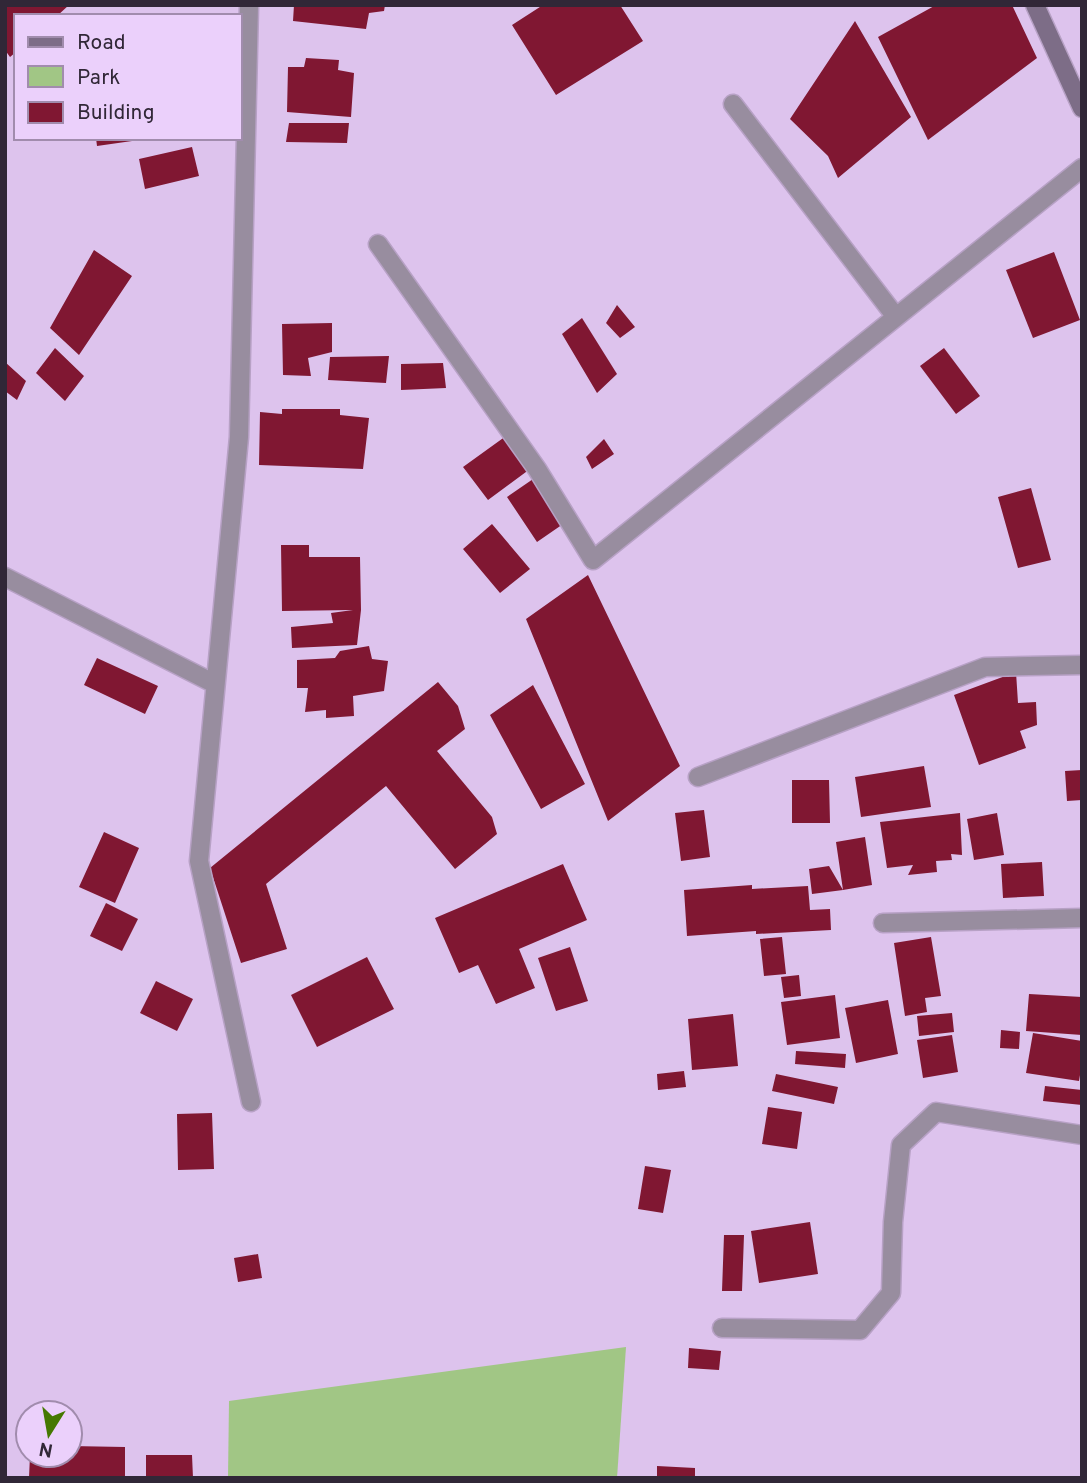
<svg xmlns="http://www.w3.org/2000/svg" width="1087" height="1483" font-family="Overpass,sans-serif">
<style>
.green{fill:#a1c685}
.building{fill:#801732}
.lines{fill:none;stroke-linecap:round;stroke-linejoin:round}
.street-casing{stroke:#b7a1c5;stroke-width:21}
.secondary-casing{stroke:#b7a1c5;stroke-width:21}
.street{stroke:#988d9f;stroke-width:18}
.secondary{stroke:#7d6d87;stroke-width:18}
</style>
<rect width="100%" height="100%" fill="#ddc3ed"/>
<path class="green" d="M626,1347L617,1478H228L229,1401Z"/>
<path class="building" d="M5,5H69L57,16H16V52L10,57L5,50Z
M294,5H385L384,11L369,13L366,29L293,21Z
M543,5H620L643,41L556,95L512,25Z
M936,5H1012L1037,58L928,140L878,37Z
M855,21L911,117L838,178L828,156L790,119Z
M306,58L339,60L338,70L354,73L351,117L287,112L288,67H304Z
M289,123H349L347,143L286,142Z
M96,138H139V140L97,146Z
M192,147L199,176L145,189L139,159Z
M94,250L132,276L79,355L50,328Z
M1054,252L1080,320L1033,338L1006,270Z
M617,305L635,327L620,338L606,323Z
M582,318L617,374L597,393L562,334Z
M332,323V352L308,358L311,376L283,375L282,324Z
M55,348L84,376L65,401L36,373Z
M944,348L980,396L956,414L920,366Z
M389,356L386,383L328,380L330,357Z
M5,362L26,381L17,400L5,391Z
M443,363L446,388L401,390V364Z
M282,409H340V415L369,418L363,469L259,465L260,412L282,414Z
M506,436L530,469L488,500L463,467Z
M604,439L614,454L592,469L586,457Z
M536,477L566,522L537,542L507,497Z
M1031,488L1051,560L1018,568L998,497Z
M492,524L530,569L500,593L463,549Z
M281,545H309V557H360L361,610L357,645L292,648L291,627L333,623L331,613L353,610L282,611Z
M588,575L680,766L608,821L526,619Z
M369,646L372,659L388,661L384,691L353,696L354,716L326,718V710L305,712L308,688H297V660L335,658L340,651Z
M97,658L158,686L145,714L84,685Z
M1016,672L1018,703L1036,702L1037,725L1020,731L1026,748L979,765L954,695Z
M438,682L458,706L465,729L437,751L492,817L497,834L455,869L386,786L266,884L287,949L241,963L210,868Z
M533,685L585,784L541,809L490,715Z
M924,766L931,807L861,817L855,777Z
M1082,770V800L1067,801L1065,771Z
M792,780H829L830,823H792Z
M704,810L710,857L681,861L675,813Z
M960,813L962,855L951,854L952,860L936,861L937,872L908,875L913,865L887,868L880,822Z
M997,813L1004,855L974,860L967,819Z
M104,832L139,848L115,903L79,887Z
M865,837L872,885L843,890L836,842Z
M1042,862L1044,896L1003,898L1001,864Z
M563,864L587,920L519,949L535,988L496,1004L478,965L459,973L435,918Z
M829,866L843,890L812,894L809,869Z
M752,885V889L808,886L810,910L830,909L831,930L756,934V931L687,936L684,890Z
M106,903L138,919L122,951L90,936Z
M782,937L786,974L764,976L760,939Z
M931,937L941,996L925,998L927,1012L905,1016L894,943Z
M570,947L588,1001L556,1011L538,958Z
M367,957L394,1009L317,1047L291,995Z
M799,975L801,996L784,998L781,977Z
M156,981L193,999L177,1031L140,1013Z
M1029,994L1082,997V1035L1026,1031Z
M835,995L840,1038L787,1045L781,1002Z
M888,1000L898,1054L856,1063L845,1008Z
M952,1013L954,1032L919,1036L917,1016Z
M733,1014L738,1066L692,1070L688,1019Z
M1001,1030L1020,1032L1019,1049L1000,1048Z
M1033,1033L1082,1041V1063L1079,1081L1026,1073Z
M952,1035L958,1072L923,1078L917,1040Z
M796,1051L846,1054L845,1068L795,1064Z
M684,1071L686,1087L658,1090L657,1074Z
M776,1074L838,1087L834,1104L772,1091Z
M1045,1086L1082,1090V1105L1043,1101Z
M768,1107L802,1112L797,1149L762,1144Z
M212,1113L214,1169L178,1170L177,1114Z
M645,1166L671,1170L663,1213L638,1209Z
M810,1222L818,1274L759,1283L751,1231Z
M724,1235H744L742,1291H722Z
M258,1254L262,1278L238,1282L234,1258Z
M689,1348L721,1351L719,1370L688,1368Z
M70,1446L125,1447V1478H29L30,1455H70Z
M146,1455H192L193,1478H146Z
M657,1466L695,1468V1478H657Z"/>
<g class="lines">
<g class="street-casing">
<path id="street" d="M249,5L239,437L199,861L251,1102
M733,104L896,317
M378,244L537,469L593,560L1082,168
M5,577L215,684
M698,777L985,667L1082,665
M883,923L1082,918
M722,1328L860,1330L891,1293L893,1222L901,1145L936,1112L1082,1135"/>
</g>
<g class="secondary-casing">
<path id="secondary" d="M1035,5L1082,108"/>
</g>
<use href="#street" class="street"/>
<use href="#secondary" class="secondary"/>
</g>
<rect width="1087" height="1483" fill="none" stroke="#312737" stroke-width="14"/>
<rect x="14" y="14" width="228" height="126" fill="#ebd0fb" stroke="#a18cad" stroke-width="2"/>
<rect x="28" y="37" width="35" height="10" fill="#7d6d87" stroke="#a18cad" stroke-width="2"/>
<text x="77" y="49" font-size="21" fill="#312737">Road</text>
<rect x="28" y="66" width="35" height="21" fill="#a1c685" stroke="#a18cad" stroke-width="2"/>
<text x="77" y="84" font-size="21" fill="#312737">Park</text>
<rect x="28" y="102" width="35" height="21" fill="#801732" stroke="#a18cad" stroke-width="2"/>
<text x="77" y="119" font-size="21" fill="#312737">Building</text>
<g transform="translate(49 1434) rotate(191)"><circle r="33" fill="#ebd0fb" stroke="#a18cad" stroke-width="2"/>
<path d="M0-5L12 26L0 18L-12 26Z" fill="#457801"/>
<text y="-10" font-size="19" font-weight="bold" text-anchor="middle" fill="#312737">N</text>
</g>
</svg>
